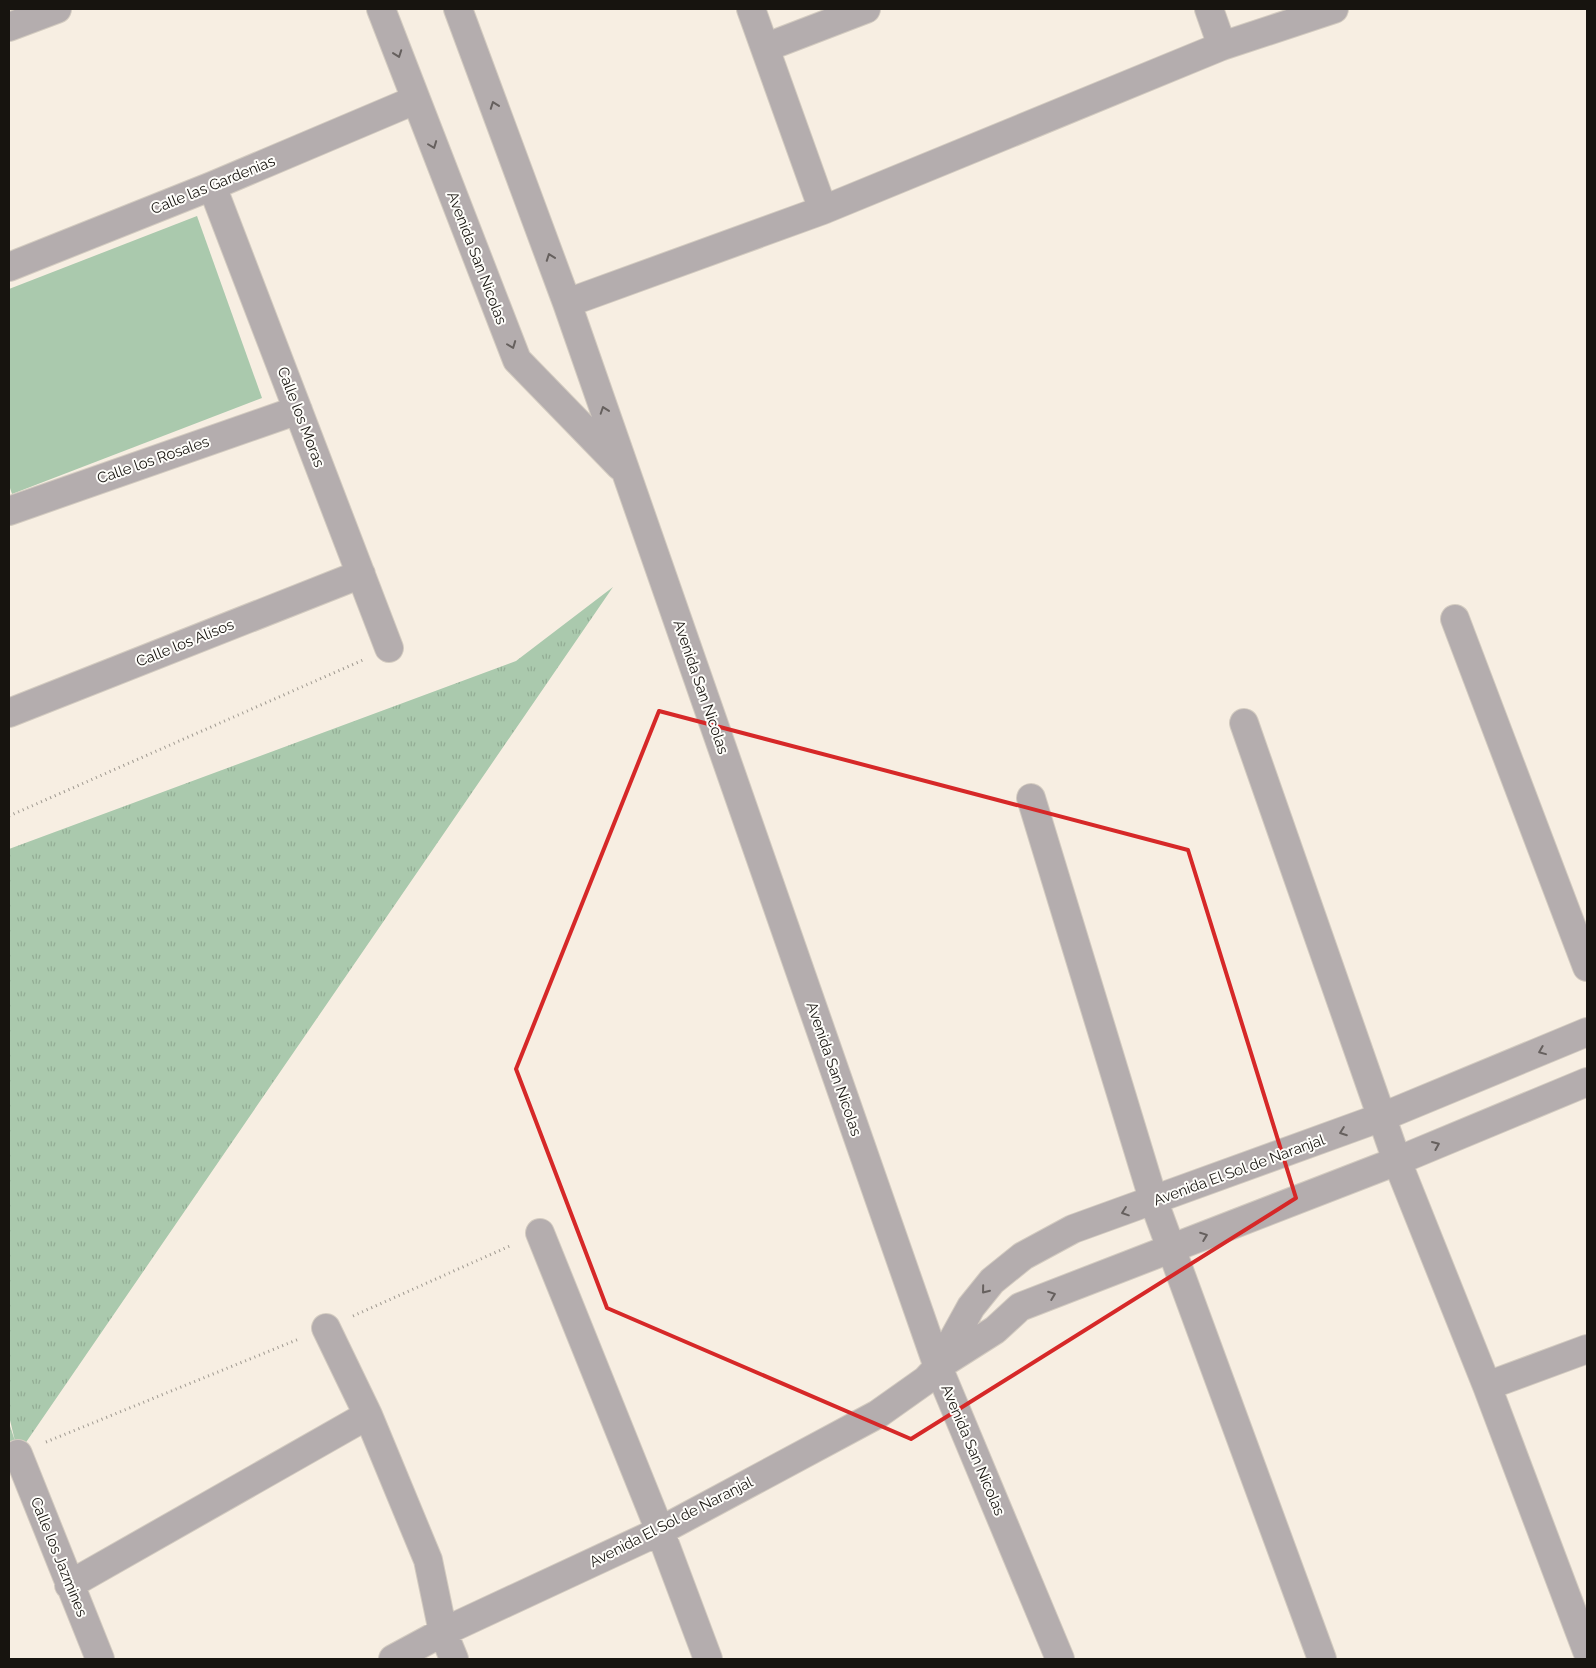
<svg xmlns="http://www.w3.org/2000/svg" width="1596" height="1668" font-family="Raleway,sans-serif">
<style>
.grass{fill:url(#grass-tufts)}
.green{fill:#aac9ad}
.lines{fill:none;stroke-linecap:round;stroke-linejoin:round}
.minor-casing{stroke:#d3cbc0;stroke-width:30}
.path{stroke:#9e988f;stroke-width:3;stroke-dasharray:1 4;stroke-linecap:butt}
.minor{stroke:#b4adae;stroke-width:28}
.oneway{stroke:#66605e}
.marked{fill:none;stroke:#d62828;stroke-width:4;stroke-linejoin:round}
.labels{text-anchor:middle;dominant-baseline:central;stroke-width:4;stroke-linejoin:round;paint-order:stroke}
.street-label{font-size:15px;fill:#17140f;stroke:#fefdfa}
</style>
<defs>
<pattern id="grass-tufts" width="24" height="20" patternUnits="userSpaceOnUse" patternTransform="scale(1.25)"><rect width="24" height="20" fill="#aac9ad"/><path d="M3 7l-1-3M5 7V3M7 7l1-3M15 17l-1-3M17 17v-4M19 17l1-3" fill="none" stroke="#92ac94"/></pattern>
</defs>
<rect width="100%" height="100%" fill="#f7eee2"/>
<path class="grass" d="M613,587L18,1454L9,1457V1423L15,1441L9,1416V849L516,661Z"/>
<path class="green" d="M197,216L262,398L12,494L9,485V289Z"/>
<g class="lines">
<g class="minor-casing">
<path id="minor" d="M381,9L517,360L620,466
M458,9L567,303L938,1367L1060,1659
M751,9L823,210
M1209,9L1222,46
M9,27L57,9
M767,47L866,9
M212,186L389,648
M9,267L212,186L415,100
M567,303L823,210L1222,46L1334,9
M9,511L298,410
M1455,619L1587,967
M9,713L361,574
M1244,723L1397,1161L1487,1386L1587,1651
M1031,798L1154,1202L1322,1659
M540,1233L660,1531L708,1659
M326,1328L368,1415L428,1560L443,1632L454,1659
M943,1363L995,1330L1020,1307L1397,1161L1587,1082
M1487,1386L1587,1349
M18,1454L100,1659
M69,1585L368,1415
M393,1659L443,1632L660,1531L878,1414L926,1380L938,1367L971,1307L992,1281L1023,1256L1073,1229L1382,1117L1587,1032"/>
</g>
<path class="path" d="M9,816L363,660
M353,1316L512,1245
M46,1442L299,1339"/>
<use href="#minor" class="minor"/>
</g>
<defs><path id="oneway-chevron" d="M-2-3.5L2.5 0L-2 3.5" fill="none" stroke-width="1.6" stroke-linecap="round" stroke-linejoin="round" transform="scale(1.25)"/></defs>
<g class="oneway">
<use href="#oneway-chevron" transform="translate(398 54) rotate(70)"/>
<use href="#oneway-chevron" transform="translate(494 105) rotate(-110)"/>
<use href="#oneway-chevron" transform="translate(433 145) rotate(69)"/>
<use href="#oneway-chevron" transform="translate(550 257) rotate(-110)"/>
<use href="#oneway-chevron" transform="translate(512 345) rotate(69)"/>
<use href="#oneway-chevron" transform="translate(604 410) rotate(-109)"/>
<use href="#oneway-chevron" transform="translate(1542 1051) rotate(158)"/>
<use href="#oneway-chevron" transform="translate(1343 1132) rotate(160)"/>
<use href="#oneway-chevron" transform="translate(1436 1145) rotate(-23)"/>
<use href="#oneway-chevron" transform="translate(1125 1212) rotate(161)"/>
<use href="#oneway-chevron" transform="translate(1204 1236) rotate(-21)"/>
<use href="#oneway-chevron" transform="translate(985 1290) rotate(129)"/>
<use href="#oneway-chevron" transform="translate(1052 1295) rotate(-21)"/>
</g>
<path class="marked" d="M659,711L1188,850L1296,1198L911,1439L607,1308L516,1069Z"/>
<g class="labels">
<g class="street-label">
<text transform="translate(213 185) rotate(-22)">Calle las Gardenias</text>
<text transform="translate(477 258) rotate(69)">Avenida San Nicolas</text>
<text transform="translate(301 417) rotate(69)">Calle los Moras</text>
<text transform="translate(153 460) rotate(-19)">Calle los Rosales</text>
<text transform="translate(185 643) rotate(-22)">Calle los Alisos</text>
<text transform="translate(701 687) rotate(71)">Avenida San Nicolas</text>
<text transform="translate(834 1069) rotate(71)">Avenida San Nicolas</text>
<text transform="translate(1239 1170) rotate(-20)">Avenida El Sol de Naranjal</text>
<text transform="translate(973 1450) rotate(67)">Avenida San Nicolas</text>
<text transform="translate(671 1522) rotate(-27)">Avenida El Sol de Naranjal</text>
<text transform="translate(59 1557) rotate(68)">Calle los Jazmines</text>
</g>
</g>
<rect width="1596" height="1668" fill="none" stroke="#17140f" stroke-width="20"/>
</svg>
